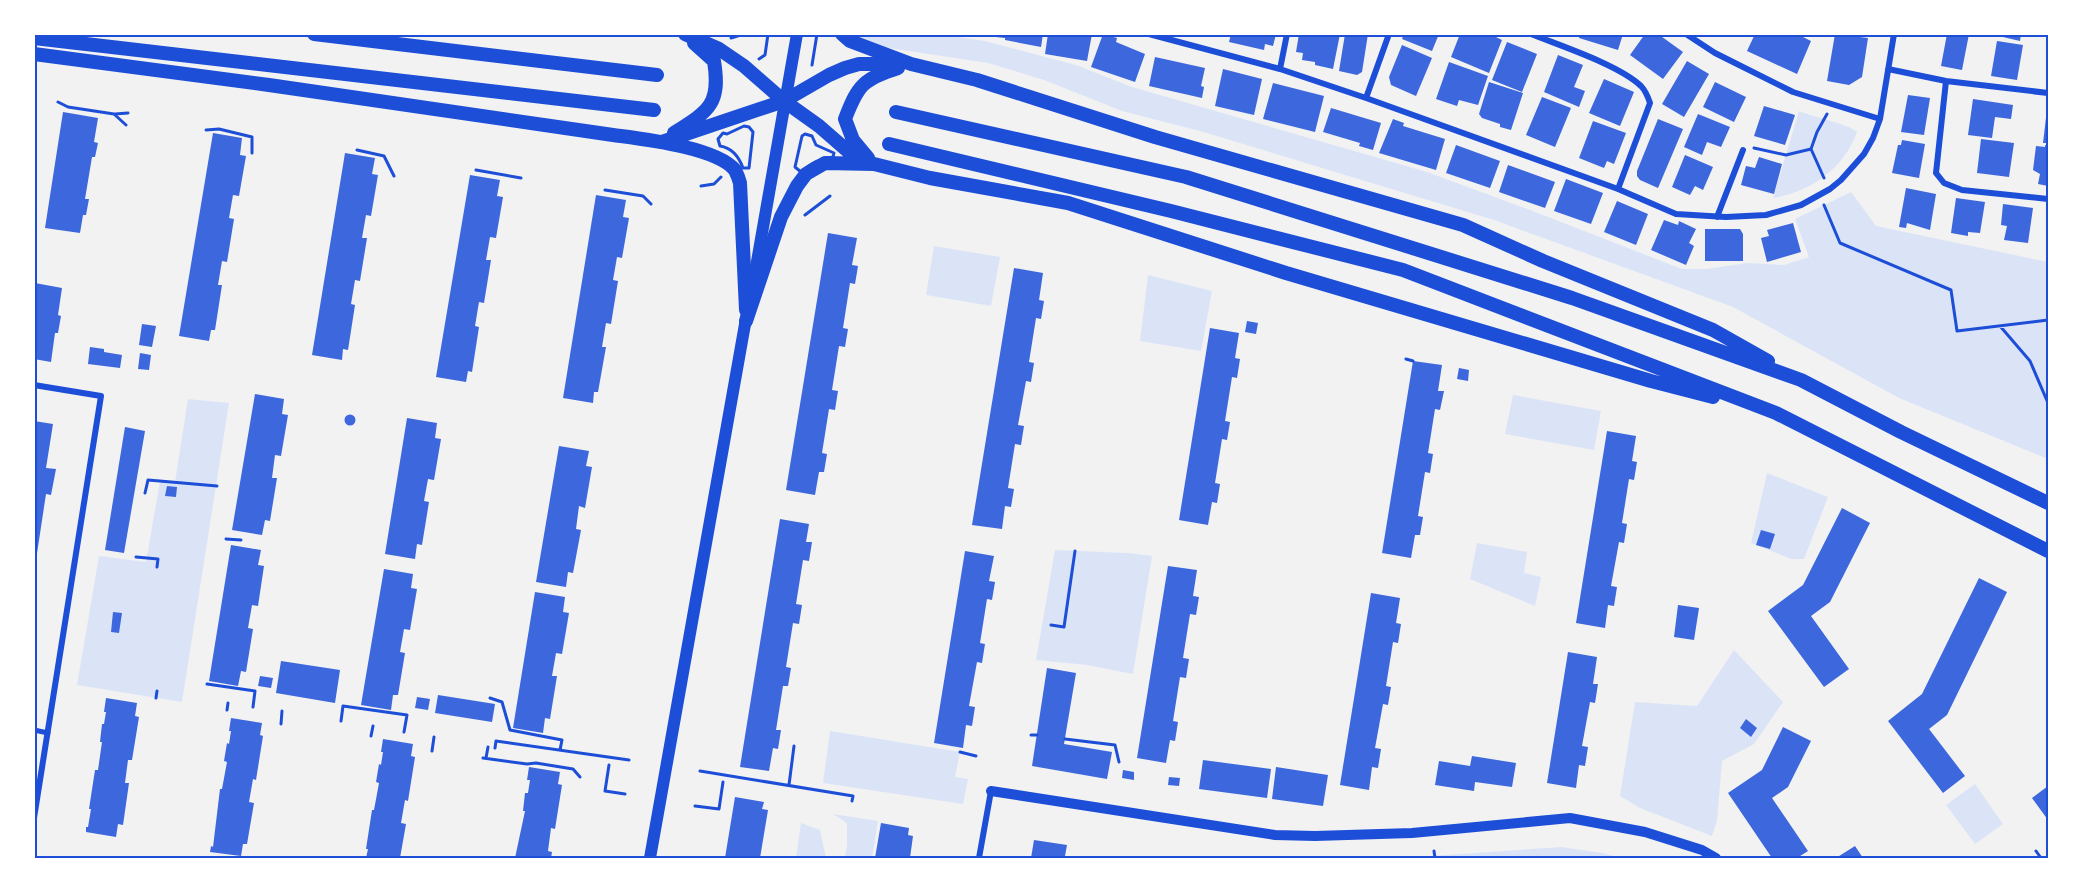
<svg xmlns="http://www.w3.org/2000/svg" width="2083" height="893" font-family="'PT Serif',serif">
<style>
.green{fill:#dbe4f7}
.building{fill:#3d67dc}
.lines{fill:none;stroke-linecap:round;stroke-linejoin:round}
.path{stroke:#1d4ed8;stroke-width:3}
.pedestrian{stroke:#1d4ed8;stroke-width:5}
.minor{stroke:#1d4ed8;stroke-width:6}
.tertiary{stroke:#1d4ed8;stroke-width:10}
.secondary{stroke:#1d4ed8;stroke-width:12}
.trunk{stroke:#1d4ed8;stroke-width:14}
.neatline{fill:none;stroke:#1d4ed8;stroke-width:2}
</style>
<rect width="100%" height="100%" fill="#f2f2f2"/>
<path class="green" d="M855,34L944,35L985,41L1076,65L1132,87L1427,172L1538,213L1682,269H1707L1747,263L1784,265L1809,257L1795,219L1851,192L1876,226L2048,262V459L1899,398L1733,307L1494,220L1200,131L1122,111L1044,80L988,63L882,47L863,41Z
M1799,111C1813,117 1849,124 1857,132C1844,169 1810,192 1773,198Z
M934,246L1000,257L991,306L926,295Z
M1148,275L1212,291L1201,351L1140,341Z
M1513,395L1601,411L1594,450L1505,434Z
M188,399L229,403L182,702L77,685L99,556L146,562L160,481L175,482Z
M1767,473L1828,497L1804,559H1791L1751,543Z
M1477,543L1527,552L1524,573L1541,577L1535,606L1470,579Z
M1055,550L1128,553L1152,556L1133,674L1087,665L1036,660Z
M1734,650L1783,702L1754,744L1722,761L1717,821L1712,836L1640,808L1620,796L1635,702L1697,706Z
M830,731L960,752L955,777L968,779L963,804L823,783Z
M1975,784L2003,824L1975,844L1946,805Z
M833,814L878,821L872,858H845L847,845V823Z
M801,823L820,830L826,858H796Z
M1561,847L1603,853L1620,858H1401Z"/>
<path class="building" d="M997,34H1043L1041,47L1005,40V38L996,37Z
M1048,34H1092L1087,61L1045,54Z
M1103,34L1117,38L1116,42L1145,54L1135,82L1091,67Z
M1231,34H1276L1273,46L1265,44L1264,50L1229,42Z
M1299,34H1340L1333,69L1315,65V62L1302,60L1303,53L1296,52Z
M1345,34H1368L1362,72L1357,75L1339,71Z
M1404,34H1439L1432,51L1402,39Z
M1460,34H1490L1502,40L1489,73L1451,57Z
M1580,34H1623L1618,50L1579,38Z
M1645,34H1658L1683,52L1663,79L1630,55Z
M1755,34H1797L1811,41L1797,74L1747,51Z
M1835,34L1868,38L1862,77L1849,85L1827,81Z
M1947,34H1969L1962,70L1941,66Z
M1990,34H2021L2020,41Z
M1997,41L2023,45L2017,80L1991,76Z
M1507,42L1537,54L1522,92L1492,80Z
M1402,45L1432,58L1416,96L1391,85L1389,77Z
M1558,55L1583,65L1574,87L1585,91L1579,107L1544,92Z
M1155,57L1205,68L1201,86L1204,87L1202,98L1149,86Z
M1687,61L1709,74L1684,117L1662,104Z
M1449,62L1488,76L1478,105L1459,100L1457,106L1436,99Z
M1223,69L1262,79L1254,115L1215,106Z
M1604,79L1634,92L1620,126L1589,113Z
M1489,82L1523,93L1511,130L1500,127V124L1482,118L1479,114Z
M1715,82L1746,97L1734,122L1703,107Z
M1273,83L1324,96L1315,132L1263,119Z
M1908,95L1930,98L1924,135L1901,132Z
M1542,97L1571,108L1555,147L1526,135Z
M1973,99L2013,105L2011,119L1995,117L1992,138L1968,135Z
M1764,106L1795,115L1785,145L1754,136Z
M1331,108L1381,123L1373,150L1359,146L1360,143L1323,132Z
M2047,109H2048V143H2043Z
M63,112L98,118L94,142L98,143L95,157H92L85,199H89L86,215H83L80,233L45,228Z
M1698,114L1730,127L1721,147L1707,142L1702,155L1684,147Z
M1393,119L1404,123L1403,126L1445,139L1436,170L1379,153Z
M1658,119L1683,129L1658,188L1640,180L1637,176V171Z
M1593,121L1626,133L1614,164L1607,161L1604,168L1579,158Z
M213,133L242,138L240,155L246,156L239,196L233,195L229,218L234,219L227,262L222,261L218,285H222L215,330H211L209,341L179,336Z
M1981,139L2014,143L2009,177L1977,173Z
M1902,140L1925,144L1919,178L1892,173L1898,145H1901Z
M1456,145L1500,161L1490,188L1446,173Z
M2045,145L2048,146V186L2038,184L2040,174L2033,170L2036,146L2045,147Z
M345,153L375,158L372,174L378,175L371,216L366,215L362,238H367L360,281L355,280L351,304L355,305L348,350L343,349L342,360L312,355Z
M1685,155L1713,167L1703,190L1695,186L1690,195L1672,187Z
M1759,157L1782,164L1774,194L1741,185L1746,166L1755,168Z
M1508,165L1555,182L1545,208L1499,192Z
M470,175L500,180L497,196L503,197L496,238L490,237L486,260H491L484,303L479,302L475,326L479,327L472,372L468,371L466,382L436,377Z
M1566,179L1603,193L1591,224L1554,211Z
M1906,188L1936,194L1930,230L1907,223L1906,228L1899,227Z
M596,195L626,200L623,217L629,218L622,258L617,257L613,280L618,281L611,324L606,323L602,347H606L598,392H594L593,403L563,398Z
M1956,198L1985,202L1980,233L1968,232V236L1951,233Z
M1617,201L1648,214L1636,245L1604,232Z
M2003,204L2033,208L2028,243L2004,240L2007,226L2001,225Z
M1664,220L1678,225L1679,221L1696,229L1689,243L1694,246L1686,265L1651,250Z
M1793,223L1801,252L1767,262L1761,238L1769,236L1767,230Z
M1705,229H1740L1743,234V261H1705Z
M828,233L857,238L852,265L858,266L855,284L850,283L843,328L848,329L845,347L839,346L832,390L838,391L835,410L829,409L822,453L827,454L824,472H819L815,495L786,490Z
M1014,268L1043,273L1039,300L1044,301L1041,319L1036,318L1029,362L1034,363L1031,382L1026,381L1018,425L1024,426L1021,445L1015,444L1008,488L1014,489L1011,507L1005,506L1002,529L972,525Z
M35,283L62,288L58,315L61,316L58,333H55L51,362L34,359Z
M1247,321L1258,323L1256,334L1245,332Z
M142,324L156,326L152,347L139,345Z
M1210,328L1239,333L1235,358L1240,359L1237,378L1232,377L1225,421L1230,422L1227,440L1222,439L1215,483L1220,484L1217,503L1212,502L1208,525L1179,520Z
M90,347L104,349V352L122,355L120,368L88,364Z
M140,353L151,355L149,370L138,369Z
M1413,361L1442,365L1438,391H1444L1440,410L1435,409L1428,453L1433,454L1430,473L1425,472L1418,516L1423,517L1420,535H1415L1411,558L1382,553Z
M1459,368L1469,370L1468,381L1457,379Z
M255,394L284,399L282,414L288,415L281,456L275,455L272,478H277L270,521L265,520L262,535L232,530Z
M344.5 420a5.5 5.5 0 1 1 11 0a5.5 5.5 0 1 1-11 0Z
M407,418L437,423L435,438L441,439L434,480L428,479L424,501L429,502L422,545L417,544L415,559L385,554Z
M34,421L53,424L46,468L56,469L51,495L46,494L36,560Z
M125,427L145,431L124,553L105,550Z
M1607,431L1636,436L1632,461L1637,462L1634,480L1629,479L1622,523L1627,524L1624,543L1619,542L1611,586L1617,587L1614,606L1608,605L1605,628L1576,623Z
M559,446L589,451L586,466L592,467L585,508L579,506L576,529L581,530L573,573L568,572L566,587L536,582Z
M167,486L177,487L176,497L165,496Z
M1842,508L1870,523L1830,602L1811,616L1849,669L1824,687L1768,611L1803,585Z
M780,519L809,524L806,542H812L809,561L803,560L796,604L802,605L799,624L793,623L786,667L791,668L788,686H783L776,730H781L778,749L773,748L769,771L740,767Z
M1761,530L1775,534L1770,549L1756,545Z
M231,545L261,550L258,565L264,566L258,606L252,605L248,628L253,629L246,672L241,671L238,686L209,681Z
M965,551L994,556L989,581L995,582L992,600L987,599L980,643L985,644L982,663L977,662L969,706L975,707L972,726L966,725L963,748L934,743Z
M1168,566L1197,570L1193,596L1199,597L1196,615L1190,614L1183,658L1189,659L1186,678L1180,677L1173,721L1178,722L1175,741L1170,740L1166,763L1137,758Z
M384,569L413,574L411,588L417,589L410,630L404,629L400,652L405,653L398,695H393L391,710L361,705Z
M1979,578L2007,592L1947,715L1929,729L1965,776L1943,793L1888,721L1922,694Z
M535,592L565,597L563,612L569,613L562,654L556,653L552,676H557L550,719L545,718L543,733L513,728Z
M1371,593L1400,598L1396,623L1401,624L1398,643L1393,642L1386,686L1391,687L1388,705L1383,704L1375,748L1381,749L1378,768L1372,767L1369,790L1340,785Z
M1678,605L1699,608L1694,640L1674,637Z
M113,612L122,613L119,633L111,632Z
M1568,652L1597,657L1593,684H1598L1595,703L1590,702L1582,746L1588,747L1585,766L1579,765L1576,788L1547,783Z
M281,661L340,670L335,703L276,693Z
M1047,668L1076,673L1064,744L1112,752L1107,779L1032,766Z
M260,676L273,678L271,688L258,686Z
M438,695L495,704L492,722L435,713Z
M417,697L430,699L428,710L415,708Z
M106,698L137,703L135,716L139,717L132,760H128L125,783H129L123,825L118,824L116,837L86,832V827H88L91,809H89L95,770H98L102,742H100L102,724H104L106,712H104Z
M231,718L262,723L260,735L263,736L256,780L253,779L249,802L254,803L247,844H243L241,856L210,852L211,846L213,847L220,789H222L227,762L224,761L227,743L229,744L231,731H229Z
M1746,719L1757,728L1751,737L1740,728Z
M1783,727L1811,741L1788,787L1772,798L1808,851L1797,858H1772L1728,793L1762,770Z
M383,739L413,744L411,756L415,757L408,801L405,800L401,823L406,824L400,858H366L368,849H366L372,810H374L379,783L376,782L379,764L381,765L383,752H381Z
M1472,756L1516,763L1512,787L1475,782L1474,791L1435,785L1439,761L1470,766Z
M1203,760L1271,769L1267,798L1199,789Z
M529,767L560,772L558,784L562,785L555,829L551,828L548,851L552,852L551,858H515L525,811H523L525,793H528L530,780H527Z
M1276,767L1328,775L1323,806L1272,799Z
M1123,770L1134,772V780L1122,778Z
M1169,777L1180,778L1179,786L1168,785Z
M2048,786V820L2032,798Z
M735,797L764,802L762,809L768,810L760,858H725Z
M881,823L909,828L908,835L913,836L910,858H875Z
M1034,840L1067,845L1065,856L1071,858H1031Z
M1855,846L1863,858H1836Z"/>
<g class="lines">
<path class="path" d="M731,38L744,34
M759,59L765,55L768,34
M812,65L817,34
M58,102L68,107L114,114L126,125
M115,114L128,113
M744,126L749,127L753,132L749,168H743C739,157 733,148 720,146L718,139L723,133L727,134Z
M206,130L219,129L252,137V153
M805,134L812,136L816,145L834,153L833,157C819,159 811,163 801,172L795,167L802,136Z
M1754,148L1786,155L1811,149L1817,132L1827,114
M1811,149L1824,178
M357,150L384,156L394,176
M476,170L521,178
M701,186L714,184L721,177
M605,190L643,196L651,204
M1824,205L1840,243L1951,290L1957,331L2048,320
M805,215L830,196
M2000,326L2030,361L2048,403
M1406,359L1413,361
M145,493L148,480L217,486
M226,539L241,540
M136,557L158,559L157,567
M1051,625L1064,627L1075,551
M207,684L255,691L253,707
M156,698L157,691
M490,698L502,702L510,730L562,740L560,750
M227,710L228,703
M341,721L343,706L407,715L404,732
M281,724L282,711
M1031,735H1037
M371,736L373,726
M1065,739L1115,745L1119,762
M495,748L496,741L629,760
M432,751L434,737
M960,752L976,756
M483,758L527,764L536,763L573,769L580,777
M486,758L488,747
M609,765L605,791L625,794
M700,771L853,796L852,801
M789,785L794,746
M695,806L719,809L723,782
M1434,851L1435,858
M2036,851L2041,858"/>
<path class="pedestrian" d="M34,730L48,733"/>
<path class="minor" d="M1149,34L1280,69L1366,98L1618,189L1676,214L1726,217L1766,215L1801,205L1830,189L1841,180L1864,154L1873,138L1880,119L1894,34
M1531,34C1561,46 1619,65 1641,86C1646,91 1648,97 1650,103L1618,189
M1686,34L1715,53L1793,92L1880,119
M1280,69L1287,34
M1888,69L1946,81L2048,93
M1946,81L1936,173L1944,183L1962,190L2048,199
M1366,98L1389,34
M1717,217L1743,150
M34,385L101,396L34,818
M979,858L991,791"/>
<path class="tertiary" d="M991,791L1275,835L1315,836L1412,833L1570,818L1645,832L1702,850L1716,858"/>
<path class="secondary" d="M752,290L797,34
M650,858L747,313"/>
<path class="trunk" d="M314,34L657,75
M685,34L719,49L744,66L784,101L819,126L850,153L870,162
M842,34L850,41L911,64L977,80L1155,137L1463,225L1543,261L1713,330L1768,361
M34,38L654,110
M34,54L269,85L613,135C642,139 716,147 735,170C737,174 739,179 740,183L746,310
M896,112L1186,177L1572,298L1801,380L1901,432L2048,503
M674,133C709,111 721,104 714,61L694,43
M662,142L784,101L829,75L845,68L859,64H900
M889,144L1171,211L1403,270L1776,413L2048,551
M868,158L853,140L845,119C858,85 863,79 898,68
M746,321L781,217L797,186L806,174L825,163L874,164L930,178L1068,203L1286,273L1651,381L1713,397"/>
</g>
<rect width="2083" height="893" fill="none" stroke="#ffffff" stroke-width="72"/>
<rect x="36" y="36" width="2011" height="821" class="neatline"/>
</svg>
